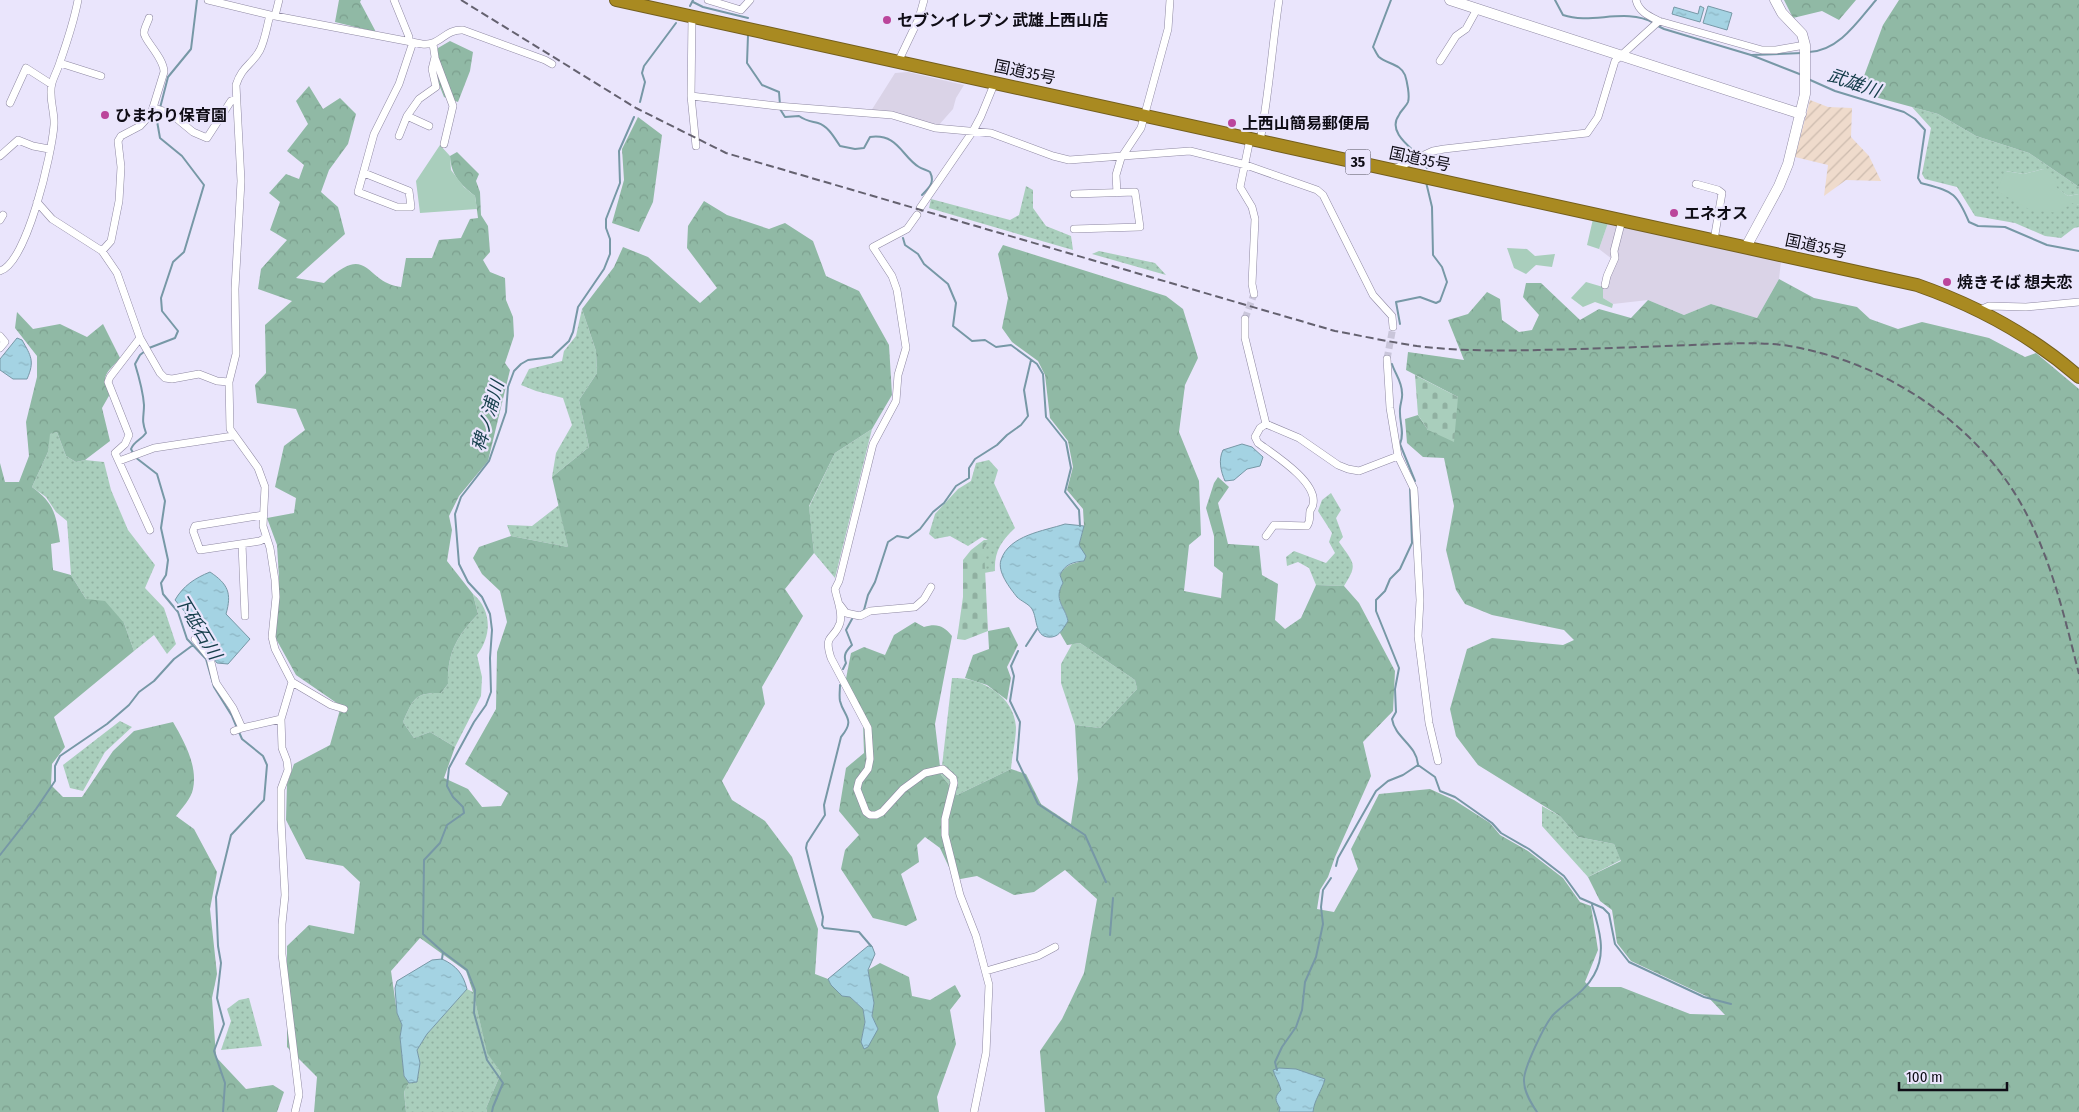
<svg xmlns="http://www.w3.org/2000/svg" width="2079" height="1112" font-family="'Fira Sans Condensed','Noto Sans JP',sans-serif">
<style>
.commercial{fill:#dad3e7}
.industrial{fill:url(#industrial-furrows)}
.grass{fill:url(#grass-dots)}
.forest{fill:url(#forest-crowns)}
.cemetery{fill:url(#cemetery-stones)}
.green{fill:#a9cebc}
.water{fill:url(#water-ripples);stroke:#7798a6}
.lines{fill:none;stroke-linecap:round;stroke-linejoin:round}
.stream{stroke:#7798a6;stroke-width:2}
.street-tunnel{stroke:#c9c5da;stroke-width:7;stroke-dasharray:7 3.5;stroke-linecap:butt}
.street-casing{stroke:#8e88a2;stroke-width:8}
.secondary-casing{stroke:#8e88a2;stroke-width:11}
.highway-casing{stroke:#735e1d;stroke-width:14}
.street{stroke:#fff;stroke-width:7}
.secondary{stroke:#fff;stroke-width:10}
.highway{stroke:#a98a21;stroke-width:12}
.rail{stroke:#64616f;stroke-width:2;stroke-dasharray:8 4;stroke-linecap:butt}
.poi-dot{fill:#bb459b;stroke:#eae5fc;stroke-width:2}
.labels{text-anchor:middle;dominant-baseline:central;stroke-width:4.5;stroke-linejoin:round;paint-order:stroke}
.shield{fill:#eae5fc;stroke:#514e5b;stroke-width:1}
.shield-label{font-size:15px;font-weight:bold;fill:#0f0d16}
.poi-label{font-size:16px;font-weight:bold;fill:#0f0d16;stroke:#eae5fc;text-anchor:start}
.street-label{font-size:16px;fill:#0f0d16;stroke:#eae5fc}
.water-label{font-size:18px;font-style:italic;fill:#153e4b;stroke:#eae5fc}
</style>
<defs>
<pattern id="industrial-furrows" width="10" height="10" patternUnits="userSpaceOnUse" patternTransform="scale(1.25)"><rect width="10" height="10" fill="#efdbcc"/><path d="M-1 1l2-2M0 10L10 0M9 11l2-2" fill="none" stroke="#ccbbae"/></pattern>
<pattern id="grass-dots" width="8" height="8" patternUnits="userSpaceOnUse" patternTransform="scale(1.25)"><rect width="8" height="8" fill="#a9cebc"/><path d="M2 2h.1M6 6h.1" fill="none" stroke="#90b0a1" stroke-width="1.8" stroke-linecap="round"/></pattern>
<pattern id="forest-crowns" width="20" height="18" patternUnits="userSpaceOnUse" patternTransform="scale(1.25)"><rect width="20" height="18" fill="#90b9a5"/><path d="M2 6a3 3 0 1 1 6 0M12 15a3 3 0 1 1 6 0" fill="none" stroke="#7b9e8d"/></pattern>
<pattern id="cemetery-stones" width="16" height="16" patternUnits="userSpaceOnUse" patternTransform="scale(1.25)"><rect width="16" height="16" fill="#a9cebc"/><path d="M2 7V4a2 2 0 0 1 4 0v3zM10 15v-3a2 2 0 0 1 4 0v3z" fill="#90b0a1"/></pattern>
<pattern id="water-ripples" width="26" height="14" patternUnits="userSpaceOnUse" patternTransform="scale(1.25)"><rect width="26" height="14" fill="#a4d3e3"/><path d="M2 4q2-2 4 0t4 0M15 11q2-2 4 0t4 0" fill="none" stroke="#8cb4c2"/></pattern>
</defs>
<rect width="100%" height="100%" fill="#eae5fc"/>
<path class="commercial" d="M908,72L964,85L956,98L953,109L938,126L871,111L895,73Z
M1608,223L1781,261L1779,279L1757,318L1711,304L1684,315L1648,300L1613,304L1603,298V287L1612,259L1599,249Z"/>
<path class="industrial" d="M1810,100L1828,107L1852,108L1851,137L1869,156L1881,181L1846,180L1824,196L1828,165L1795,157Z"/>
<path class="grass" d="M1912,107L1938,114L1976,136L2029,153L2079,187V194L2068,196L2056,188L2043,169L2024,174L2005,171L2079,205V227L2074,228L2061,238L2045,236L2015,223L1975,216L1957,187L1925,179L1922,174L1931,128Z
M1026,186L1033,190V208L1046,226L1071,236L1073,250L929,208L931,199L1010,220L1019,215Z
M1099,251L1155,263L1166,275L1092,254Z
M582,309L596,351L597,373L579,400L589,447L552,477L556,453L572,425L563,398L536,391L521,385L529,369L562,361L564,351L576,336Z
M872,429L835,578L814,553L809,507L835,453Z
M57,432L66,456L76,462L85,460L104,462L111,490L128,530L155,565L145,588L164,608L176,644L167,654L154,635L134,651L124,623L86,599L71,575L67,521L56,512L46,497L32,487L48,452L49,434Z
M989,460L998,470L994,483L1015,528C1001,541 994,552 995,571L984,573V548L988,540L982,537L968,546L950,536L935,539L929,534L935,514L958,489L971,481L976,463Z
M1331,493L1341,510L1336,518L1343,537L1339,542C1353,563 1359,563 1344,586L1316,585L1309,568L1298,562L1287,566L1286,557L1294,551L1326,563L1335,553L1329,542L1332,533L1318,511L1322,500Z
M559,505L568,547L511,536L507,525L532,526Z
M473,594C492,610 492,636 477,655L482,677L481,696L455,747L430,732L414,738L403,722C413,700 414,692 441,693L448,684C447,653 457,636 478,614Z
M1080,643L1135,680L1137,689L1100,728L1075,725L1061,683V664L1072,644Z
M952,678C980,677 1014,695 1016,727C1016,740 1012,755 1011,769L957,795L941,775Z
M120,721L132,727L105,752L83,791L70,788L63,765Z
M1542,806L1560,816L1578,837L1614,844L1621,860L1588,877L1542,826Z
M467,989L473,992L487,1052L501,1073L486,1108L487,1112H406L404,1090L409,1083L417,1082L420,1063L417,1050L427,1034Z
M249,998L262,1046L221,1050L231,1021L227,1009L239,1000Z"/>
<path class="forest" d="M339,0H361L360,2L376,32L335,22Z
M1784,0H1856L1839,20L1822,11L1793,18Z
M1899,0H2079V187L2029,153L1976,136L1938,114L1875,97L1861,84L1883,25Z
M450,41L473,52L470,71L458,102L444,97L434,72L438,48Z
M309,86L323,109L340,98L356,114L348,144L329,170L321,192L338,207L345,234L296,278L324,283C370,240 364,283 401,287L406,258H432L439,240L461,238L470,219L478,218L475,196C460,184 451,175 450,156L457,152L479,174L476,181L480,192L481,215L488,226L490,252L483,260L490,272L505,278L506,300L513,317L514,336L505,363L510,370L488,461L459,496L449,516L452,530L447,561L473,594L478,614C457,636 447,653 448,684L441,693C414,692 413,700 403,722L414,738L430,732L455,747L444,778L468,789L482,807L501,806L508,793L465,764L496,709L497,652L507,622L500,591L482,574L473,558L479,547L511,536L568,547L552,477L589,447L579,400L597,373L596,351L582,309L614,267L623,247L648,257L700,303L717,288L687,248L688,226L704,201L727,215L769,229L785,223L813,241L826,276L859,291L889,345L892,395L872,429L835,453L809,506L814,553L785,589L803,616L762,687L765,704L722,781L732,800L765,821L792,857L818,929L815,974L828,979L831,985L850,997L863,1009L865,1022L861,1042L878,1029L872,1016L874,1003L868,970L880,963L909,977L912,996L930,1000L955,985L961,996L950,1010L956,1044L937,1097L939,1112H487L486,1108L501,1073L487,1053L473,992L466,971L420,938L391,971L397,1013L402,1025L400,1037L404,1076L409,1083L404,1091L406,1112H314L317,1077L287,1047V946L309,925L354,934L360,882L343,866L306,859L286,820L287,784L294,764L330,745L341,706L296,675L275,637L279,578L277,545L267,518L294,513L296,498L275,487L284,446L305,430L296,409L257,403L255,385L266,373L265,325L292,301L258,289L261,269L287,240L270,230L280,202L269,193L286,174L299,179L304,165L287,151L308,124L296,101Z
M638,117L662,135L653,202L639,232L612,223L624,180L622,149Z
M1003,245L1166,296L1183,309L1198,358L1185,385L1179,432L1199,481L1201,535L1189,545L1184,591L1221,598L1223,573L1214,566V536L1206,508L1214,483L1218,477L1229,487L1218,503L1228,544L1259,546L1262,575L1278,584L1275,620L1285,629L1301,618L1316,585L1344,586L1359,603L1395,671L1393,711L1363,742L1371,776L1335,857L1328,877L1320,890L1317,909L1334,912L1358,869L1351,849L1379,794L1430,789L1454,800L1490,823L1500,835L1528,851L1563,878L1580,902L1591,906L1598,950L1585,982L1590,987H1621L1690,1014L1725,1015L1708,997L1631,961L1617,943L1612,910L1600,901L1588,877L1621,861L1614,844L1578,837L1560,816L1478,765L1456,736L1450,709L1467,649L1492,638L1563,645L1574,640L1564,630L1492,615L1465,604L1456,590L1446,550L1454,506L1444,458L1423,457L1407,443L1405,419L1418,415L1428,430L1458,397L1406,370L1408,352L1464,360L1448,320L1468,314L1487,292L1500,299L1502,320L1519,332L1532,330L1539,315L1523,297L1526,283H1541L1580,320L1599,309L1631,318L1648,300L1684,315L1711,304L1757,318L1779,279L1814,298L1857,307L1870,319L1898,329L1922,322L1989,338L2025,357L2036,353L2079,389V1112H1045L1040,1051L1062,1019L1084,973L1097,899L1065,870L1034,892L1014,895L977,876L955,880L940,848L925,837L917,845L919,862L901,874L917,920L906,926L873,918L841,869L845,850L859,835L839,811L846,768L864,753L863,723L844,689L851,653L864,647L885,655L894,635L915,622L924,627C937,623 944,626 952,636L935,724L941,775L957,795L1011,769L1026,774L1041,804L1071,824L1078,779L1075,725L1100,728L1137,689L1135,680L1080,643L1067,645L1060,633L1068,621C1065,605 1053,600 1063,583L1060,575C1065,565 1073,563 1084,561L1079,545L1084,526L1083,509L1067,490L1073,467L1068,441L1050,418L1045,375L1038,361L1012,342L1002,328L1008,298L998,254Z
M17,312L33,329L60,324L87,337L103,324L120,358C108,372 99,376 110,394L102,408L110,441L85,460L76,462L66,456L57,432L50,434L48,452L32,487C55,504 56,515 60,542L51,544L53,570L71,575L86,599L105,601L124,623L134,651L54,717L65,747L52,764L51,785L63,797H82L113,751L134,731L173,722C184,741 198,766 193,789C191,799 182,808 176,816L194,829L217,872L210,909L217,974L212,998L216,1057L246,1089L273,1085L284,1092L277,1112H0V463L5,482H19L29,456L26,422L37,377V356L15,328Z
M1009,627L1018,645L1007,667L1011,678L1007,700L987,685L965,678L973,655L989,649L988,631Z"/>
<path class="cemetery" d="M1415,375L1458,397L1454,442L1428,430L1418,415Z
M984,540H989L984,548L988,631L965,640L957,639L963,597V560L971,550Z"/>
<path class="green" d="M440,145L450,156L451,170L464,187L475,196L477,209L420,213L416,181Z
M2043,169L2053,174L2057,188L2068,196L2079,194V205L2072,203L2059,213L2030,210L1997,191L2005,171L2024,174Z
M1593,219L1608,223L1599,249L1587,245Z
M1507,248L1527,249L1535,256L1555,254L1552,267L1536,265L1526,274L1514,268Z
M1586,282L1603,287V298L1613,304L1612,308L1595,302L1583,307L1571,298Z"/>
<path class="water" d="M1700,6L1704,8L1700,22L1672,14L1674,7L1698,14Z
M1708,6L1732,13L1727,30L1703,23Z
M17,338L22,340C31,356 35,361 27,379H13L0,370V359Z
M1242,444L1252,447L1263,457L1260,466L1247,469L1234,480L1225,481C1221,472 1218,460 1223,450Z
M1065,524L1084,526L1079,545L1086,556L1084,561C1073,562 1065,564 1060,575L1063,583C1053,600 1065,606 1068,621C1064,627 1060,636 1052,637C1034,639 1038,619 1032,609C1029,604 1021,601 1017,597C1010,588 997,572 1001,560C1009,535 1044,531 1065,524Z
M210,572C228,584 232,593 226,614L250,639L228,664L217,663L190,628L185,612L175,600C183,586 195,578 210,572Z
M868,946H872L875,954L868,970L874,1003L872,1016L878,1029L868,1047L864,1049L861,1042L865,1022L863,1009L850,997L842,996L831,985L828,979Z
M442,959C457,966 463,974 467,989L427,1034L417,1050L420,1063L417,1082L409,1083L404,1076L400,1037L402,1025L397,1013L395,988L397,981L432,960Z
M1279,1068L1296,1069L1325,1079C1322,1091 1314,1100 1313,1112H1279L1280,1108C1275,1100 1274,1097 1281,1090C1279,1082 1275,1077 1273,1070Z"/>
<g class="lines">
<path class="stream" d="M1391,0L1373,47C1375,50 1377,55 1379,57C1387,64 1401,64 1405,75C1407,81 1410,96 1408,102C1406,107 1401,110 1399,115C1388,130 1406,144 1416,153
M1555,0L1563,15C1592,25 1625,7 1654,23
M693,2L703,7L748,18
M690,6L693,0
M1658,26L1664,29L1751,55L1802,75
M748,35L747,63L762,85L779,92L780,105
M1809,52C1839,51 1858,21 1876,0
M1752,55L1802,53
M1808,79L1835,91L1904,112L1915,119L1925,130L1918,178L1921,183C1953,192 1956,191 1969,222L1978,226L2005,227L2047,245L2079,251
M640,102L645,82L642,73L644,66L676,23
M160,108L168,77L191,49L197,0
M780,109L785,117L799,116C806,121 810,121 818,123C828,126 834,137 840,146L855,149L864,148L870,137C898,133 902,157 919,167C922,169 927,170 930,172C935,182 930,187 922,195
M1422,161L1427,168
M903,238L905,245L918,254L924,264L948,284L956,303L953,326L972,341L985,340L996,347L1011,345L1037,364L1043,374L1046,417L1066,442L1071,468L1065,492L1079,510L1080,526
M1400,324L1396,302L1420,297L1436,303L1440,301L1447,282L1442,267L1433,255L1432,207L1426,182
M149,348L175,338L178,331L162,311L161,298L173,262L184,252L204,185L182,156L160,138L157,121L159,113
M1392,364C1395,374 1402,381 1402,393C1403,398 1400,404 1400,409C1399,422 1405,432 1400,444L1415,481L1413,482
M133,453L131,449C134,441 141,440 146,433C141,419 144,418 144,405C143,391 139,377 135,364L140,355L145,351
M135,457L157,474L165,501L161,528L168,560L166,575L161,583L163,594L178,612L187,639L206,659L214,687L232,716L237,728
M860,613L864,610L868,595L875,582L888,542L897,536L908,538L920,529L933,512L944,503L956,486L969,478V468L975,459L997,445L1007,435L1021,425L1028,416L1024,390L1031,360
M1026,646L1037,629
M1018,651L1011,666L1014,676L1010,701L1020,722L1017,760L1038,804L1085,835L1106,882
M843,669L846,663C843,655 846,651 852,645L846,630L852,619
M840,685C840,690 839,696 840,701C844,717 856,719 841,737L824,805L825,815L807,843L806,848L823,917L822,925L824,928L859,932L871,946
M1418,765L1435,777L1440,791L1455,797L1492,823L1501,833L1529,849L1564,876L1580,898L1603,908L1609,914L1615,944L1629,962L1704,997L1731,1004
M0,855L36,809L55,781V766L60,756L107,724L129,705L139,692L154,681L174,659L193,645
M1336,866L1338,858L1376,791L1388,781L1403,775L1418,765C1417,745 1395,738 1392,719L1396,712L1395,689L1399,668L1376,611V600L1385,591L1390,579L1400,569L1412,543L1410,488
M1110,935L1113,898
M442,959L443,952
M1277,1070L1275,1062L1282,1047L1296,1027L1302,1010L1305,982L1316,957L1323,924L1321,907L1323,890L1331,878
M223,1112L225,1083L214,1051L224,1024L217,998L221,963L218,946L216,897L231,835L264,800L267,765L263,756L242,739L239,732
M492,1112L493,1107L503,1083L487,1060L474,1013L475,990L467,970L443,952L423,934L424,860L440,843L447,825L464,813L463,807L453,797L447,786L449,768L474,722L486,705L491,692L490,658L492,630L490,614L482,597L468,582L459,564L455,514L461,497L489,461L506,412L508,387L514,371L521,364L528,360L552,357L569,341L573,332L578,307L604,269L610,254V239L606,228V219L620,183L619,151L634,117
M1537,1112C1531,1103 1524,1092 1524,1081C1523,1069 1545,1024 1553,1015C1566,1002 1585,992 1594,975C1607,953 1599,928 1592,905"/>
<path class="street-tunnel" d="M1245,319L1254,294
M1387,359L1393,327"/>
<g class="street-casing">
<path id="street" d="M208,0L270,15L422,44C441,46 444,29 463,30L545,60L552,64
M394,0L409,37L408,41
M708,0L741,10L750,0
M1636,0C1639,12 1649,16 1659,21L1762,50H1776L1805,45
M270,15C267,26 265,40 260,50C252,65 242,66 236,85L241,181L235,289L236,354L229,382L230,429L258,468L265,487L263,526L270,548L275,580L276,597L272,637L275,649L292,682L331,705L344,709
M275,16L279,0
M692,17L691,96L696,146
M435,58L453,106L444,144
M1440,61L1456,36L1466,29L1477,9
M898,62L919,18L924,0
M60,63L101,76
M691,96L777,106L892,115L935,128L991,133L1053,156L1069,160L1190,151L1246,165L1317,190L1323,195L1373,295L1392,316L1393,327
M10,103L26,68L51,84
M154,108L170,113L193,132L207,138L231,101L236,99
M429,126L407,116L419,99L436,87L432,69L435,57L433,44
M399,136L407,116
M1250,139L1240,187L1252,207L1255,219L1252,284L1254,294
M1260,141C1269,94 1272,47 1279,0
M0,156L18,140L33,146L49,149
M1394,169L1433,151L1444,149L1587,133L1598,117L1615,61L1659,21
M364,173L409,191L411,207H397L358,192L374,134L399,84L413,42
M1696,184L1718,190L1722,193L1714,240
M1117,193L1116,175L1121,158L1141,128L1168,29L1170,0
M37,202L52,219L102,251L117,273L140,338L160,373L165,378L172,379L199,374L217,381L229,382
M920,208L973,131L981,116L995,82
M917,215L907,229L873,247L892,276L897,290L906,348L898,375L896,401L873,444L839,581L835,589C837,600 843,612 840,623C834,641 823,633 831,658L868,728L870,759L868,769L859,781L857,789L866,812L870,815H876L882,812L903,789L925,773L943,769L953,778L954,783L945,819V835L960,895L976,936L989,985L986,1053L974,1112
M0,220L3,215
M1074,229L1140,227L1135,192L1074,194
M102,251L111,241L119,201L121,167L118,141L121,136L140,126L151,114L164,72C164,58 144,40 144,33C144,28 148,22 149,18
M0,271C27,263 52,153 54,125C55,111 48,97 52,83C54,76 58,69 60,62C67,42 74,21 78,0
M1605,285L1607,276L1615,258L1614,251L1622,220
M1980,310L1989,306L2026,307L2079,302
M1245,319V338L1266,424L1299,438L1338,465L1348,469L1359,471L1398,456
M0,336L5,342L0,348
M140,338L110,377L108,382L129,435L125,444L115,453L150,530
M1387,359L1390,408L1398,456L1414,489L1420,600L1418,636L1429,723L1438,761
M119,461L154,448L233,436
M263,515L195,526L193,531L200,550L260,541L265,538
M1266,536L1274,525L1307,526C1311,520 1309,517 1310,511C1311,508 1313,507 1313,504C1318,482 1273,454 1258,443L1255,437L1260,428L1266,424
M242,544L245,616
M840,605L846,613L860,616L870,611L915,607L924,599L931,587
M195,639L210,658L216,683L233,708L242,728L281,719
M292,682L281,719L282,748L287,761L288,770L281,789V820L285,895L282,924V954L299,1095L295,1112
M234,731L242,728
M986,971L1038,956L1055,947"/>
</g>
<g class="secondary-casing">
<path id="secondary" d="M1450,0L1801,114
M1746,247L1779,186L1788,164L1805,94V45L1802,34L1782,13L1775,0"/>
</g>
<g class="highway-casing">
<path id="highway" d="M616,0L1917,285C1977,306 2031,335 2079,377"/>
</g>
<use href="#street" class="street"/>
<use href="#secondary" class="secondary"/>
<use href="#highway" class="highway"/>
<path class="rail" d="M461,0L636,108L726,153L1335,331C1362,336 1390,342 1417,346C1457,351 1498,351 1538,350C1589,349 1641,347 1692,345C1724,344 1757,341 1789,346C1885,362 1979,424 2025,511C2052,562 2065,619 2079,674"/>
</g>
<g class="poi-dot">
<circle cx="887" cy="20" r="5"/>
<circle cx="105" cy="115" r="5"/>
<circle cx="1232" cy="123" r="5"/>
<circle cx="1674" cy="213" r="5"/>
<circle cx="1947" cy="282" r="5"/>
</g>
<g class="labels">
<rect class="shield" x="1345.5" y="149.5" width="25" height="25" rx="4"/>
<g class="shield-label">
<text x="1358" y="162">35</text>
</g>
<g class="poi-label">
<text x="897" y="20">セブンイレブン 武雄上西山店</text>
<text x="115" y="115">ひまわり保育園</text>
<text x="1242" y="123">上西山簡易郵便局</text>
<text x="1684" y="213">エネオス</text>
<text x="1957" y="282">焼きそば 想夫恋</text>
</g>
<g class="street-label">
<text transform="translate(1025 72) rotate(12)">国道35号</text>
<text transform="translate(1420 159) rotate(12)">国道35号</text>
<text transform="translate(1816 246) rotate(12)">国道35号</text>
</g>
<g class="water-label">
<text transform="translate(1854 83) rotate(19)">武雄川</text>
<text transform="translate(488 416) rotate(-74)">稗ノ浦川</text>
<text transform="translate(198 627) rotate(59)">下砥石川</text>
</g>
</g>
<path d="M1899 1082v8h108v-8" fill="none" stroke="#0f0d16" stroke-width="2.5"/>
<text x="1906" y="1082" font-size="15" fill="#0f0d16" stroke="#eae5fc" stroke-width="4" paint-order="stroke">100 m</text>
</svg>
